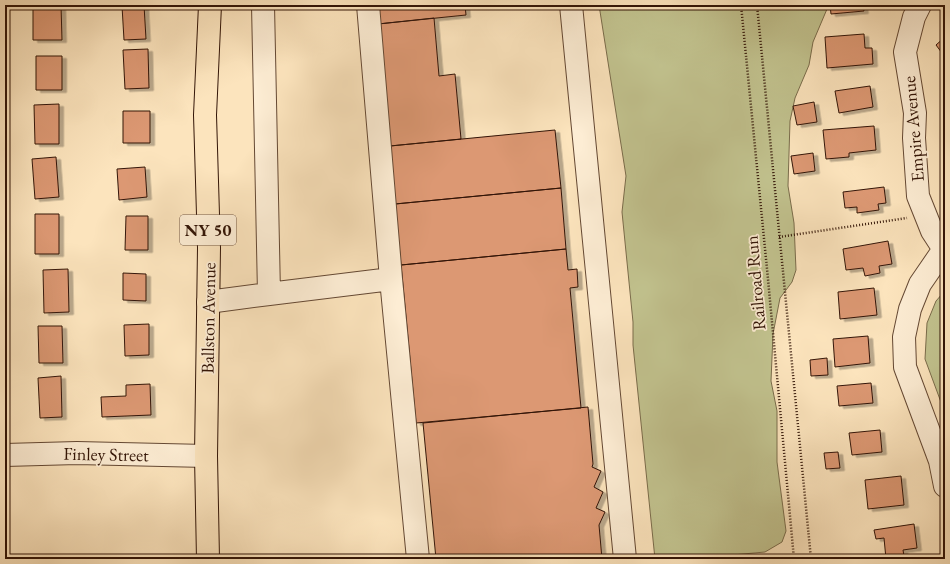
<svg xmlns="http://www.w3.org/2000/svg" width="950" height="564" font-family="'EB Garamond',serif">
<style>
.green{fill:#c2c38f;stroke:#7a6c4b}
.building{fill:#dc9873;stroke:#331507;filter:url(#shadow)}
.lines{fill:none;stroke-linecap:round;stroke-linejoin:round}
.minor-casing{stroke:#654934;stroke-width:24}
.highway-casing{stroke:#331507;stroke-width:24}
.path{stroke:#331507;stroke-width:2.5;stroke-dasharray:1 2;stroke-linecap:butt}
.minor{stroke:#fdedd4;stroke-width:22}
.highway{stroke:#fce4bd;stroke-width:22}
.labels{text-anchor:middle;dominant-baseline:central;stroke-width:3.5;stroke-linejoin:round;paint-order:stroke}
.shield{fill:#fdedd4;stroke:#705644;stroke-width:1}
.shield-label{font-size:17px;font-weight:bold;fill:#331507}
.street-label{font-size:18px;fill:#331507;stroke:#fdedd4}
</style>
<defs>
<filter id="shadow"><feDropShadow dx="4.5" dy="2.5" stdDeviation="0" flood-color="#0004"/></filter>
</defs>
<rect width="100%" height="100%" fill="#fce4bd"/>
<filter id="stains"><feTurbulence type="fractalNoise" baseFrequency=".005" numOctaves="4"/><feColorMatrix values="0 0 0 0 .2 0 0 0 0 .09 0 0 0 0 .02 0 0 0 .5 -.17"/></filter>
<radialGradient id="worn" r=".72"><stop offset=".6" stop-color="#630" stop-opacity="0"/><stop offset="1" stop-color="#630" stop-opacity=".3"/></radialGradient>
<path class="green" d="M599,5H827V9L813,42L809,65L795,98L790,121L788,186L794,223L796,270L792,282L780,298L773,334L771,381L777,411V462L786,531L782,542L765,552L688,559H655L633,345V322L622,212L626,176Z
M943,293L945,295V413L925,359L927,323L936,301Z"/>
<path class="building" d="M61,5L62,40H33V6Z
M144,5L146,39L124,40L122,6Z
M376,5H465L466,15L378,24Z
M830,5H863L864,11L831,14Z
M434,18L439,76L455,74L461,139L390,146L378,24Z
M864,34L865,48H872L873,64L827,68L825,37Z
M945,37V57L936,45Z
M148,49L149,88L125,89L123,50Z
M36,56H62V90H36Z
M870,86L873,107L839,113L835,91Z
M814,102L817,122L797,125L793,106Z
M59,104V144H35L34,105Z
M123,111H150V143H123Z
M874,126L876,150L849,153V157L826,159L823,130Z
M555,130L561,188L395,204L390,146Z
M813,153L815,171L794,174L791,156Z
M56,157L59,197L35,199L32,159Z
M145,167L147,197L119,200L117,169Z
M884,187L886,203L878,204L879,210L857,213V207L845,208L843,192Z
M561,188L566,249L401,265L395,204Z
M35,214H59V254H35Z
M126,216H148V250H125Z
M888,241L892,264L879,266L880,273L865,276L863,268L846,270L843,249Z
M566,249L568,270L577,269L578,287L570,288L581,408L416,423L401,265Z
M68,269L69,312L44,313L43,270Z
M123,273L146,274V301L123,300Z
M874,288L877,315L840,319L838,292Z
M149,324V355L125,356L124,325Z
M38,326H62L63,363H39Z
M868,336L870,363L835,367L833,339Z
M827,358L828,375L811,376L810,360Z
M61,376L62,417L40,418L38,378Z
M871,383L873,403L839,406L837,386Z
M150,384L151,415L102,417L101,397L126,396V385Z
M588,407L593,464L592,467L601,471L594,487L603,492L596,508L605,512L599,525L602,559H436L423,423Z
M880,430L882,452L852,455L849,433Z
M838,452L840,468L826,469L824,453Z
M901,476L904,505L868,509L865,480Z
M914,524L917,548L903,550L904,556L886,559L884,538L876,539L874,530Z"/>
<g class="lines">
<g class="minor-casing">
<path id="minor" d="M263,5L269,294
M368,5L391,279L418,559
M571,5L625,559
M920,5L914,17L905,52L915,113L914,138L918,196L932,231L945,251
M944,249L920,284L910,309L904,337L905,367L940,461L945,486
M208,302L269,294L391,279
M5,455L77,453L206,456"/>
</g>
<g class="highway-casing">
<path id="highway" d="M208,559L206,456L209,248L205,115L210,5"/>
</g>
<path class="path" d="M741,5L768,279L794,559
M757,5L811,559
M779,237L907,218"/>
<use href="#minor" class="minor"/>
<use href="#highway" class="highway"/>
</g>
<g class="labels">
<rect class="shield" x="180" y="215" width="56" height="30" rx="3"/>
<g class="shield-label">
<text x="208" y="230">NY 50</text>
</g>
<g class="street-label">
<text transform="translate(913 129) rotate(-95)">Empire Avenue</text>
<text transform="translate(755 283) rotate(-95)">Railroad Run</text>
<text transform="translate(208 318) rotate(-89)">Ballston Avenue</text>
<text transform="translate(106 454) rotate(1)">Finley Street</text>
</g>
</g>
<rect width="950" height="564" fill="none" stroke="#fce4bd" stroke-width="20"/>
<rect x="6" y="6" width="938" height="552" fill="none" stroke="#331507" stroke-width="2"/>
<rect x="10" y="10" width="930" height="544" fill="none" stroke="#331507"/>
<rect width="100%" height="100%" filter="url(#stains)"/>
<rect width="100%" height="100%" fill="url(#worn)"/>
</svg>
